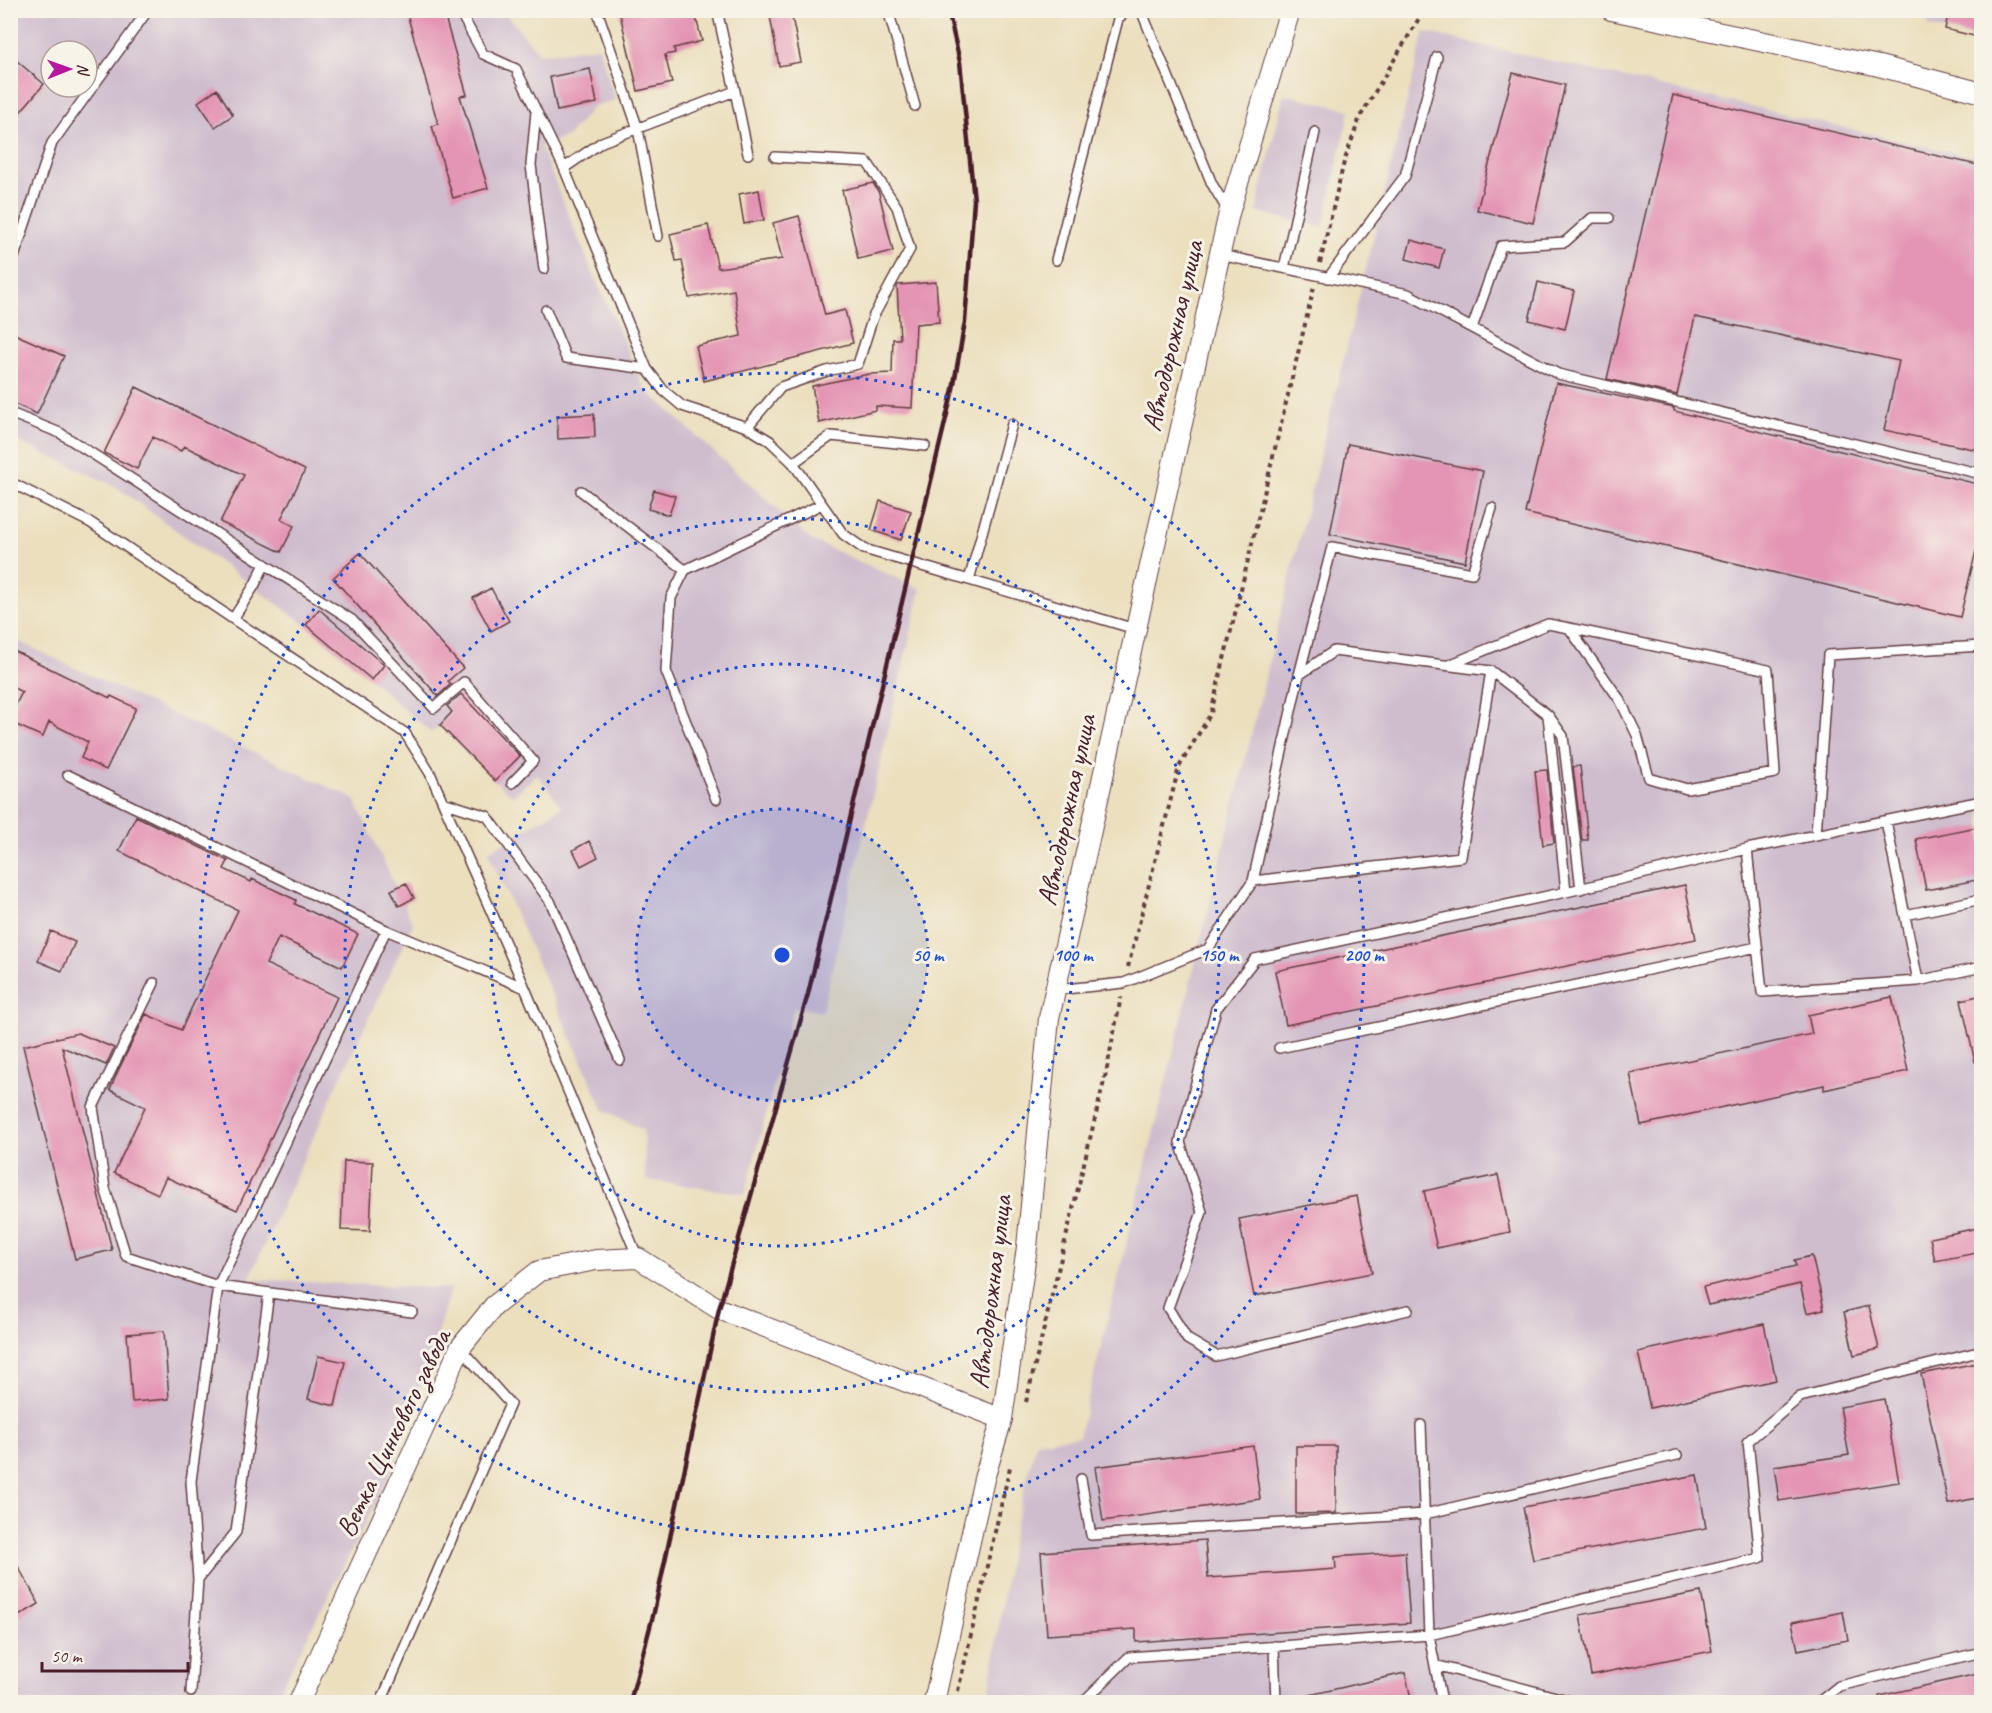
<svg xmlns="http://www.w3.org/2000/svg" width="1992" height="1713" font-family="Caveat,sans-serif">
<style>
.industrial{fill:#cfbdce;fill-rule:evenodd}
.building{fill:#e494b4}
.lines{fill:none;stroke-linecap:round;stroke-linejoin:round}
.service-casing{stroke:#623c41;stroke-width:12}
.minor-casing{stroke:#623c41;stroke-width:22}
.path{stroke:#623c41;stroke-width:4;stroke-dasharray:4.5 4.5;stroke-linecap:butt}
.service{stroke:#fff;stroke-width:9}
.minor{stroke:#fff;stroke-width:20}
.rail{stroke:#4a1f2b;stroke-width:4.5}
.ring{fill:none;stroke:#1d4ed8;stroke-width:3;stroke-dasharray:3 6}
.labels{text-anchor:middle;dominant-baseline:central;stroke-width:6;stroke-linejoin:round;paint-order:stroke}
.street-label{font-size:28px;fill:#4a1f2b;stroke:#f7f3e8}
.centre{fill:#1d4ed8;stroke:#f7f3e8;stroke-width:3}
.ring-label{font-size:18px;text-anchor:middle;font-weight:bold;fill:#1d4ed8;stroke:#f7f3e8;stroke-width:6;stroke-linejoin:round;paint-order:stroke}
</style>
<rect width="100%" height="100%" fill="#f7f3e8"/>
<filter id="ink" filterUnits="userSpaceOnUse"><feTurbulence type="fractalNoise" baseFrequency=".0167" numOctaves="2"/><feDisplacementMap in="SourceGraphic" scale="12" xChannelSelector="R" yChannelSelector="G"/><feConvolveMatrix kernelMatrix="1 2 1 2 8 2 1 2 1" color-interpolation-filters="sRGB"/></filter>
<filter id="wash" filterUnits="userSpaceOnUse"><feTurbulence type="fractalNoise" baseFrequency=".008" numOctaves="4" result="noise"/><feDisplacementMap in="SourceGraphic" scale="24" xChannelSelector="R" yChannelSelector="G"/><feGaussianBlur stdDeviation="1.35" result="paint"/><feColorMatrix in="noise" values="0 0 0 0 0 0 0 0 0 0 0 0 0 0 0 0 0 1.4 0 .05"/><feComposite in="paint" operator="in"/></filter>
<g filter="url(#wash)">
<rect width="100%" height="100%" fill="#ebdfbe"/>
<path class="industrial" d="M11,11H503L540,54L599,47L615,100L593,107L567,137L540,146L589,264L645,389L811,540L921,589L822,1012L794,1007L745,1194L646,1180L643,1130L603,1109L488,852L562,807L537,774L513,796L495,781L440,726L431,733L372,680L306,625L115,486L11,438ZM51,51H87V87H51Z
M1929,11H1981V39L1928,26Z
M1424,32L1981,159V1702H988L1011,1543L1036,1442L1079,1436Z
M1284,94L1350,110L1323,227L1256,212Z
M11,638L354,799L413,924L338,1083L249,1279L451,1289L393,1469L274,1702H11Z"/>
<g id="blocks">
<path class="building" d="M406,10H443L467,95L460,96L488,188L453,198L432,126L438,124Z
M619,10H694L702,41L674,48L675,53L665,55L672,83L638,91Z
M1949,10H1982V38L1945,29Z
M791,12L801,62L779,66L770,16Z
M10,55L44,84L10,124Z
M590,69L597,103L557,111L550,77Z
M1513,73L1565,85L1533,223L1477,210Z
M217,89L233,115L215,127L198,102Z
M1673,95L1982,166V451L1884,430L1899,361L1695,317L1677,395L1607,379Z
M873,183L879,193L893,251L858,259L842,190Z
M759,190L764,220L744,224L739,194Z
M799,216L825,315L845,310L853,343L704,381L696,346L741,336L734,290L689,298L682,260L676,261L670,234L708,225L718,268L782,259L773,223Z
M1411,240L1444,249L1439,268L1406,259Z
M936,282L939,322L916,324L912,408L876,406V410L819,423L812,386L869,374L892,373L893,339H900L897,286L898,285Z
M1538,282L1574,291L1565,329L1529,320Z
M10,332L64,356L37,414L10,402Z
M1556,383L1674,408V411L1982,485V526L1960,617L1525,513Z
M136,387L305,470L281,519L294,526L281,552L220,522L244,475L184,446L181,451L153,437L137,469L104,453Z
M594,414L595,437L558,439L557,416Z
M1348,444L1483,471L1465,562L1330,534Z
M654,490L675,496L669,515L648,509Z
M880,501L911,511L901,540L871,530Z
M360,553L463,668L448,681L451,684L438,696L333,578Z
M491,588L509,621L491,631L473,598Z
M319,609L384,665L372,680L306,625Z
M10,649L110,698L111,696L136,708L106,770L81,758L88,742L49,722L43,737L10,722V717L22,692L10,686Z
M461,694L520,756L495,781L440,725L452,712L447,706Z
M1580,766L1588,840H1582L1573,767Z
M1547,770L1554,843L1543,845L1535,771Z
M136,816L228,861L224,869L251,882L252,879L296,900L295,904L358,934L342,967L279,937L266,964L337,997L237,1210L166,1177L158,1194L114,1173L145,1107L110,1090L118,1071L146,1014L181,1030L238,910L119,851Z
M1982,826V879L1926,890L1916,839Z
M589,841L598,857L581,866L573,850Z
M406,883L414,898L399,906L391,890Z
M1685,885L1696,939L1286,1025L1275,971Z
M51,931L75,942L62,971L38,961Z
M1982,995V1061L1975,1062L1961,1000Z
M1892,997L1908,1071L1824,1090V1085L1641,1125L1630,1073L1812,1034L1808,1015Z
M78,1033L114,1048L106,1065L62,1047L112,1250L75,1259L23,1046Z
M344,1161L373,1162L370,1231L341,1230Z
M1498,1175L1510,1232L1437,1248L1424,1191Z
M1357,1196L1372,1273L1254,1296L1239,1219Z
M1982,1227V1252L1935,1261L1930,1238Z
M1812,1256L1824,1309L1807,1313L1800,1284L1708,1305L1703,1287L1796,1266L1794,1260Z
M1869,1306L1879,1349L1854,1355L1844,1312Z
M1764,1324L1776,1380L1650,1408L1638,1352Z
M164,1331L169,1399L132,1402L127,1334Z
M318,1356L345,1362L335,1406L308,1399Z
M1982,1362V1497L1948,1504L1921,1374Z
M1884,1399L1899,1482L1779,1501L1774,1466L1849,1455L1840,1407Z
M1253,1446L1260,1499L1103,1521L1095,1467Z
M1296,1446H1336V1513L1296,1514Z
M1697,1475L1706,1528L1533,1560L1523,1507Z
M1205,1540L1208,1578L1336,1569L1335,1557L1405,1552L1410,1623L1136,1642V1629L1047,1635L1041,1552Z
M10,1552L39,1604L17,1617L10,1606Z
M1701,1592L1712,1651L1591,1675L1580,1615Z
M1843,1612L1848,1640L1798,1650L1792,1622Z
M1405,1673L1412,1702H1306L1305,1696Z
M1982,1673V1702H1879V1696Z"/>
</g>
</g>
<g filter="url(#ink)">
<use href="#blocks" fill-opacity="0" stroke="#623c41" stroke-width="1.5"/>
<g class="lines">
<g class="service-casing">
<path id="service" d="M459,10L483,54L516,69L564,168
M597,10L638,129L658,236
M717,10L735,91
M888,10L915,106
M1141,10L1212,184L1228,211
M536,112L531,165L544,269
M748,154L735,91L602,142L564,168L647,369L664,391L682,406L747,427L770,441L793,463L843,534L864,549L1135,629
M1220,255L1408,294L1558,374L1982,474
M1056,260L1118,19L1127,10
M1284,268L1315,132
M10,269L52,143L148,10
M1328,278L1405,176L1437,57
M546,310L566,358L647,369
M1472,328L1501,246L1565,242L1592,218H1609
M10,413L60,433L352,620L434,708L464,682L533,761L512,783
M747,427L781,387L827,371L858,364L873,317L910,249L897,207L867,162L775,157
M793,463L831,436L925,446
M10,482L91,523L233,619L405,733L430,773L525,988L638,1258
M581,491L685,570
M969,580L1012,424
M233,619L254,586L265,564
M1449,665L1548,624L1569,628L1768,670L1775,773L1687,789L1649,778L1637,735L1620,700L1569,628
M1299,675L1332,547L1472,573L1492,508
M68,775L386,930L525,988
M716,799L666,671L671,598L685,570L822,504
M443,802L487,816L550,901L620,1060
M1886,821L1918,981L1982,967
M1816,835L1828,655L1982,646
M1747,849L1762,992L1918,981
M1253,881L1461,857L1491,671
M1566,892L1548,715L1563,736L1581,889
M1905,915L1982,899
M154,983L93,1107L105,1188L126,1256L218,1286L412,1312
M1055,990L1124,983L1208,949L1253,881L1299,675L1334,651L1491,671L1548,715
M1279,1048L1757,947
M1408,1310L1216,1356L1187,1339L1168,1308L1202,1212L1180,1142L1216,1009L1255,959L1566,892L1747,849L1982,801
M1421,1425L1429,1635L1442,1702
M1081,1479L1091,1535L1425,1514L1677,1455
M198,1579L191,1481L218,1286L386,930
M1274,1646L1276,1702
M1435,1665L1575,1702
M191,1692L198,1579L236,1532L269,1293
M381,1702L510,1404L460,1348
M1083,1702L1129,1657L1429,1635L1760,1558L1748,1441L1800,1397L1982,1351
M1819,1702L1839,1686L1982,1652"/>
</g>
<g class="minor-casing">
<path id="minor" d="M1611,10L1879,66L1982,93
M299,1702L460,1348L494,1306L539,1271L596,1260L638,1258L719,1309L1002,1419
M934,1702L984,1479L1002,1419L1027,1247L1049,1018L1229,213L1290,10"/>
</g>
<path class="path" d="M1320,263L1344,162L1360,117L1424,10
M1128,967L1179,767L1211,713L1314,287
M1026,1402L1106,1073L1121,997
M958,1691L1010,1467"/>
<use href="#service" class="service"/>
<use href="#minor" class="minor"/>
<path class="rail" d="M630,1702L654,1612L719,1309L808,994L953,389L965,322L974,200L960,62L948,10"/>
</g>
</g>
<circle cx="782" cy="955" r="146" fill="#1d4ed8" fill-opacity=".12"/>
<g class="ring">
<circle cx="782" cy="955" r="146"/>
<circle cx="782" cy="955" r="291"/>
<circle cx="782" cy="955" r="437"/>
<circle cx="782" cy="955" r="582"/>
</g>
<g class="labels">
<g class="street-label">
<text transform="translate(1172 336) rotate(-77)">Автодорожная улица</text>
<text transform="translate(1066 810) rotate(-78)">Автодорожная улица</text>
<text transform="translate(990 1292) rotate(-83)">Автодорожная улица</text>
<text transform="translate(393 1433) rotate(-64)">Ветка Цинкового завода</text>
</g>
</g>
<circle cx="782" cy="955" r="9" class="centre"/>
<g class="ring-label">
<text x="928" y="961">50 m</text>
<text x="1073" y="961">100 m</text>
<text x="1219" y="961">150 m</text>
<text x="1364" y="961">200 m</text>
</g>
<rect width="1992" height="1713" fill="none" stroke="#f7f3e8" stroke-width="36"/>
<g transform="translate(69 69) rotate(89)"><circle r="28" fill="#f7f3e8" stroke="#b29e9c" stroke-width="1.5"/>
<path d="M0-4.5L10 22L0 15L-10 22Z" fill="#b5179e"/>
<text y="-9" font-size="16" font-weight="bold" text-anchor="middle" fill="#4a1f2b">N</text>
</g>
<path d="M42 1662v9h146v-9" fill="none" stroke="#4a1f2b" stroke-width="3"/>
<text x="51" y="1662" font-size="18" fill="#4a1f2b" stroke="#f7f3e8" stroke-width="4.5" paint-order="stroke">50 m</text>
</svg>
